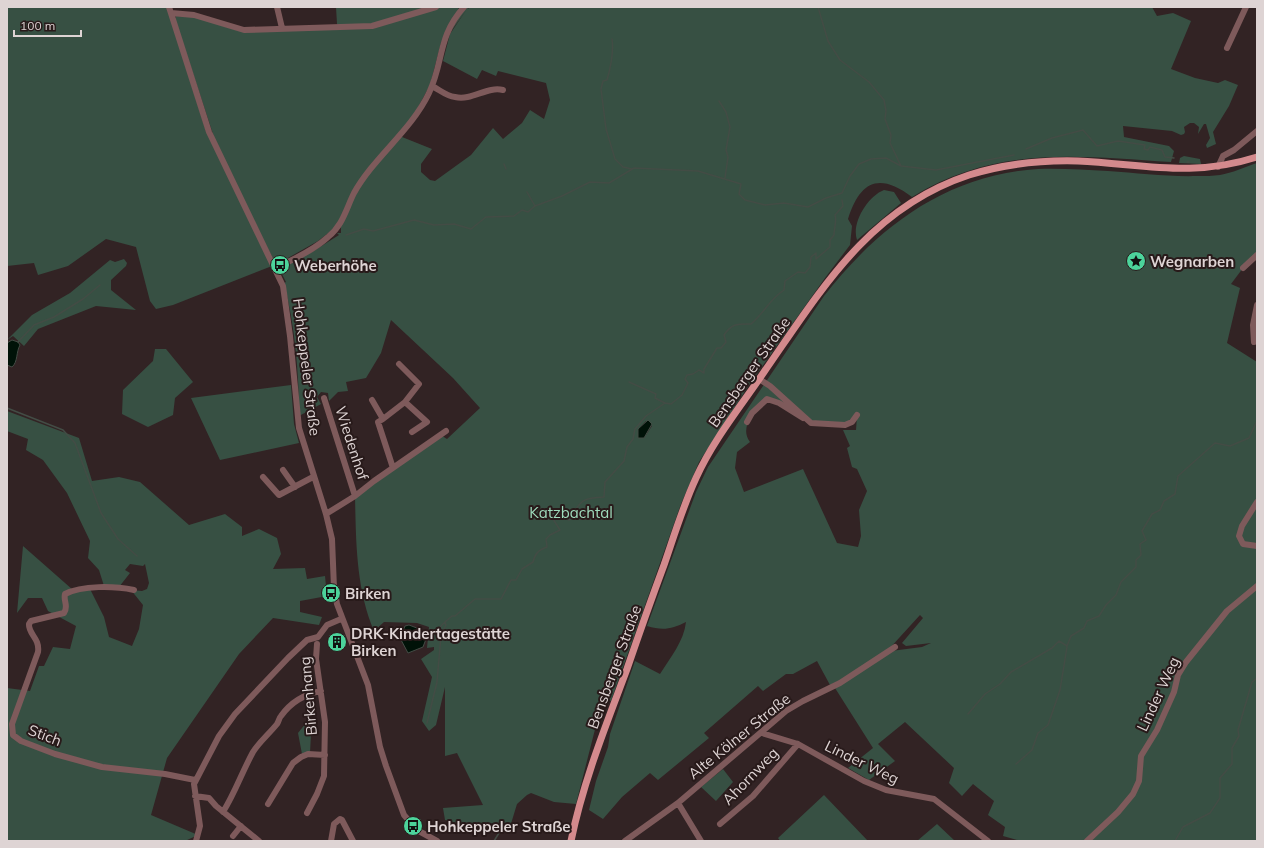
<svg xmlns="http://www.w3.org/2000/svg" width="1264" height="848" font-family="Mulish,sans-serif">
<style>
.green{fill:#375043;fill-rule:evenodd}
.water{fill:#001208;stroke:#434c45}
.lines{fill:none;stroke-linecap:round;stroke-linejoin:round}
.stream{stroke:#434c45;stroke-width:1.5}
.minor{stroke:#7e5a5b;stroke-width:6}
.major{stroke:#d48a8d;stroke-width:7}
.labels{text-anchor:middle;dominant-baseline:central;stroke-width:4;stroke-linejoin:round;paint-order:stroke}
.poi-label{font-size:15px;font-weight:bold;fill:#ded4d4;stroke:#281a1a;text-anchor:start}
.street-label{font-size:15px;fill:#ded4d4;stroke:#281a1a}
.park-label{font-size:15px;fill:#9fdcbd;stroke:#281a1a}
</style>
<rect width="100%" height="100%" fill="#322324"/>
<path class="green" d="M7,7H167L206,131L272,266L173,305L156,309L150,301L136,247L106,239L68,266L38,275L34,263L7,266Z
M336,7H431L373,24L339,25L337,24Z
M442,7H458L459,10L441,43L430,85L402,137L432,149L421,164V172L430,180L435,181L471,155L493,128L503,139L522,123L530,110L544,119L550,100L546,83L498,71L496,76L482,70L477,79L443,61L450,34L467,9L447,37L461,14L467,7H469L468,9L470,7H1152L1157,16L1173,13L1191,21L1171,69L1195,78L1218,83L1225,80L1238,85L1229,106L1213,132L1216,144L1207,148L1206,145L1210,138L1206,124H1204L1198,134L1199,127L1194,123H1190L1184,127L1185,132L1184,134L1181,135L1172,131L1123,126L1124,137L1169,146L1174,151L1171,162C1076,156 997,145 912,197C879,172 860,181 848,219L852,226L850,245L825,278L749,385L699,462L681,504L611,701L603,698L576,804L554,802L531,793L527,795L517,804L510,827L490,823L480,829L445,820L443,808L483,805L457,753L445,756V687L436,725L429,731L422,721L432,677L421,659L434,650V647L427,648L429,627L417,623L384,622L374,631C356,588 356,542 355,496L439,434L447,439L480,408L453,378L391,320L381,353L366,378L346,382L348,391L338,392L329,401L328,393L321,392L317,397L321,404L299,416C299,372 295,326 284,283L286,282L280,270L282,267L312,252L339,235L337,233H341V223L318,241L279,263L274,261L216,143L175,19L176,16L196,17L239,31L358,28ZM646,421L652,426L644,438L638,429Z
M1184,156L1200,159L1201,164L1179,163L1180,158Z
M1257,163V255L1243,268L1231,284L1240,288L1227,343L1257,362V841H1021L1003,836L1005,827L988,815L994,801L973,784L962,796L949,783L954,768L905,722L878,744L895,761L869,780L848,768L873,748L835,688L891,651L922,647L931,643L906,646L902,643L923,618L920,615L889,649L851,675L830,685L817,661L793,674H786L763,691L758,686L704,733L709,738L658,780L650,773L622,797L603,819L589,810L596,781L608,747L610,734L635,661L660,674C670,658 684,641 686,622C672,629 663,631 647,626L696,492L708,467L824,296C878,227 946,175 1038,169C1061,168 1085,170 1108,171C1138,173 1168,177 1198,176C1205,176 1213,176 1220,175C1232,173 1245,167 1257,163ZM767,399L818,425L852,422L857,416L856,430H843L850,446L847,448L852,467L857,469L867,491L859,510L861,536L858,547L837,543L803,469L744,492L735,468L737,452L750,442C738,425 757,411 767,399Z
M884,190L894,192L901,203L857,240C851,223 868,196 884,190Z
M124,259L127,263L126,266L111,280V290L136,310L96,306L38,329L24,346L13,336L7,340L32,315L70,293L110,260L115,262Z
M155,349H166L193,382L175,398L173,415L148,427L122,414L123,390L153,361Z
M291,385L294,424L299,443L220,460L191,398Z
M7,411L79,438L92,481L119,477L140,482L189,525L225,514L242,527V536L259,529L277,538L281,554L273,569L305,568L307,579L325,576L327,596L300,601V612L322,617L319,625L273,618L239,654L167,758L151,815L198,835L185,841H7V688L30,691L39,666H44L53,647L70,649L76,626L48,611L42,598H28L17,613L23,546L73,590L90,589L104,617L109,637L132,646L139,629L143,605L131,590L142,591L147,589L149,583L145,564L143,566L130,564L125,570L130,573L119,587L104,586L99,570L88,558L90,541L67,493L43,460L26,450L28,439L7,431Z
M306,723L311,734L310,753L302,754L298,733Z
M723,769L733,782L716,801L701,787Z
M824,795L868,841H780L778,838Z
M937,824L955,841H917Z"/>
<path class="water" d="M12,340L18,342L20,345C16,352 18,362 12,367L7,365V343Z
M648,420L652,424L644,438H638V429Z
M409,625L422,630L426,639L423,647L408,653L400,638L405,626Z"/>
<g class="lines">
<path class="stream" d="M818,7L828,41L840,60L869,82L884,100L886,111L885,119L891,135L890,143L901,166
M612,39C614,53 611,66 607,80L603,81L601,89L606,129L615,159L623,167L632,169
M719,101L726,112L730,127L726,150L728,157L725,178
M1026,149L1052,138L1083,130L1097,146L1118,141L1145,145L1144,149L1148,150L1150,147L1162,150L1165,157L1174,158
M1187,162H1189
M504,164L506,169
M527,192L535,206
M842,193L850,176L859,164L871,159L886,158L901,166L936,170L1014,155
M346,235L364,229L373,231L414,220L434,225L454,224L471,229L486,217L514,216L522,210L528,212L535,206L562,196L590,182L609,183L634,168L698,171L741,184L739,194L745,200L765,205L784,203L808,207L826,198L842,193
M18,342L34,325L54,317L83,299L100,285
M629,382L656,394L655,398L665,403
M7,408L63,430L75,443L101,513L118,539L137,556
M427,636L435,632L446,621
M968,714L985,694L1000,684L1011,672L1052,648L1059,641L1067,646L1071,636L1084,628L1087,621L1099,616L1106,605L1116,595L1121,582L1136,567V560L1141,555L1140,544L1146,540L1142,531L1152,514L1160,510L1164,501L1175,494L1178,476L1215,443L1230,446L1249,438L1257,421
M427,723L437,682L441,635L446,625L445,622L452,616H455L475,599H501L511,580H516L522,569L533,562C535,554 538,550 547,547L546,539L550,535L560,530L553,519L561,516L569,520C581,501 580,498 604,497L605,482L624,461L627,447L633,439L635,429L646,416L665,403L671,404L682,395L688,383L685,379L687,375L693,374L699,370L704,373V369L717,348H721L726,342L724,335C732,323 738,324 751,324C765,312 769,300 784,290L785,281L798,272L805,273L810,267L811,257L816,253V259L830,247V240L834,235C834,228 837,221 835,215L843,206L842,200
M1016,764L1032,750L1038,733L1048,725L1060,690L1067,647
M494,841L499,833
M1175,841L1183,827L1210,813L1220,798V778L1232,764V748L1239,736L1238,730L1252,682L1257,678"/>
<path class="minor" d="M169,7L209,132L283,286L290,336L299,428L326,514L332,539L334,588L337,604L368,685L380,747L386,766L404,815L417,830L437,841
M277,7L282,28
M171,13L194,15L244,30L372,26L436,7
M1227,48L1246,7
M432,86C440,90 446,96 455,97C472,101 487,86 503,90
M1218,167L1223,156L1234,150L1257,131
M275,268C293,260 314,250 328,237C343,225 346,209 354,193C374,157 411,131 429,93C444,62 437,37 464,7
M1243,268L1257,255
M1254,342L1253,325L1257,305
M759,379L770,386L811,423L845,425L852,422L857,415
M324,398L355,496
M372,400L383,419L378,422L393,468
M405,402L427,422L412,432
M383,419L405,402L419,384L399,364
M747,422L752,413L767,399L779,403L803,418
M283,470L295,487
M263,477L279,495L313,477
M1257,502L1242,526L1239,536L1243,544L1257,546
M326,514L355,496L374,481L446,431
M134,590C115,586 82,585 65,594C63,601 69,606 64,613L31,621L29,624C28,634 40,638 38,652L12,724L13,735L21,741L55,754L102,767L165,774L195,780
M762,733L798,744L864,781L886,790L934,799L988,841
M195,796L209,798L216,806L259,841
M678,803L701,841
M268,804L293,763L301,757L308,754L325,755
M223,812C235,793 242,772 253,752C260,741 269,734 277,724C279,721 279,718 281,716C291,702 305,694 321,691
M307,813L317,794L324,776L325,722L316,659L317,644
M720,824L753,796L798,744
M233,836L241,826
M196,841L200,826L194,784L219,736L235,714L288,658L307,640L318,637L327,625L341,619
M331,841L334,824L340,819L342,820L353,841
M625,841L678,803L786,711L803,701L840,683L895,647
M1087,841L1118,812L1133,794L1139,781L1141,756L1157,730L1174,692L1178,675L1186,662L1227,611L1257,586"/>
<path class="major" d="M571,841C583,782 606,725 627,669C639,634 651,600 664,565C674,536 683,506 696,478C713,440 741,406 764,372C821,290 869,208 969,175C1004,164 1041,160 1078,161C1144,164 1191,178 1257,157"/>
</g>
<defs>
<g id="sight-disc" transform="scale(1)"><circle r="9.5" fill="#4cd39b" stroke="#281a1a"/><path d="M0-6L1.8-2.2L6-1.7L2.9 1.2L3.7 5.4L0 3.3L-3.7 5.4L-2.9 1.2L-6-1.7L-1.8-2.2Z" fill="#111"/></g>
<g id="bus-disc" transform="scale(1)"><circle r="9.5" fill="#4cd39b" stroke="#281a1a"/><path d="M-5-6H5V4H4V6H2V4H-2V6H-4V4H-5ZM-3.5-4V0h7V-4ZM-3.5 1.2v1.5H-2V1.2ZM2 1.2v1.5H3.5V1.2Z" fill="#111"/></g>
<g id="building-disc" transform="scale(1)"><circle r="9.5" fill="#4cd39b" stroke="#281a1a"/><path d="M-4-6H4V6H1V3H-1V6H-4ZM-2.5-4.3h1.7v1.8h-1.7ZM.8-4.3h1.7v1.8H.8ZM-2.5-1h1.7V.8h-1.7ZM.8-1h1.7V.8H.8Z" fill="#111"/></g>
</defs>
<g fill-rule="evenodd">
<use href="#sight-disc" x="1136" y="261"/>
<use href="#bus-disc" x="280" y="265"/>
<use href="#bus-disc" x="331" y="593"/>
<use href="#building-disc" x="337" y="642"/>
<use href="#bus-disc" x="413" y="826"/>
</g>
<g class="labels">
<g class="poi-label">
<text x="1150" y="261">Wegnarben</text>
<text x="294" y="265">Weberhöhe</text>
<text x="345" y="593">Birken</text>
<text x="351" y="633">DRK-Kindertagestätte<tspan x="351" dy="17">Birken</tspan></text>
<text x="427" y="826">Hohkeppeler Straße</text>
</g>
<g class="street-label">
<text transform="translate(307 367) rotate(83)">Hohkeppeler Straße</text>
<text transform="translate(749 372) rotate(-55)">Bensberger Straße</text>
<text transform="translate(352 443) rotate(72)">Wiedenhof</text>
<text transform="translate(614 667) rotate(-70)">Bensberger Straße</text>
<text transform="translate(1158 694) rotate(-65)">Linder Weg</text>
<text transform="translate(308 696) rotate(-95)">Birkenhang</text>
<text transform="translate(45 735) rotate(21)">Stich</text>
<text transform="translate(739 736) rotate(-39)">Alte Kölner Straße</text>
<text transform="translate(862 762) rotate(26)">Linder Weg</text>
<text transform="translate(750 776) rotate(-46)">Ahornweg</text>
</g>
<g class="park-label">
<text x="571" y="512">Katzbachtal</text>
</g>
</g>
<rect width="1264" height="848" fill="none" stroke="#ded4d4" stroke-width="16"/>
<path d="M14 30v6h67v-6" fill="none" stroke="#ded4d4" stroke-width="2"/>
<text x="20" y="30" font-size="12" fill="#ded4d4" stroke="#281a1a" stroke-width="3" paint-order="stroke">100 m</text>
</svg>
